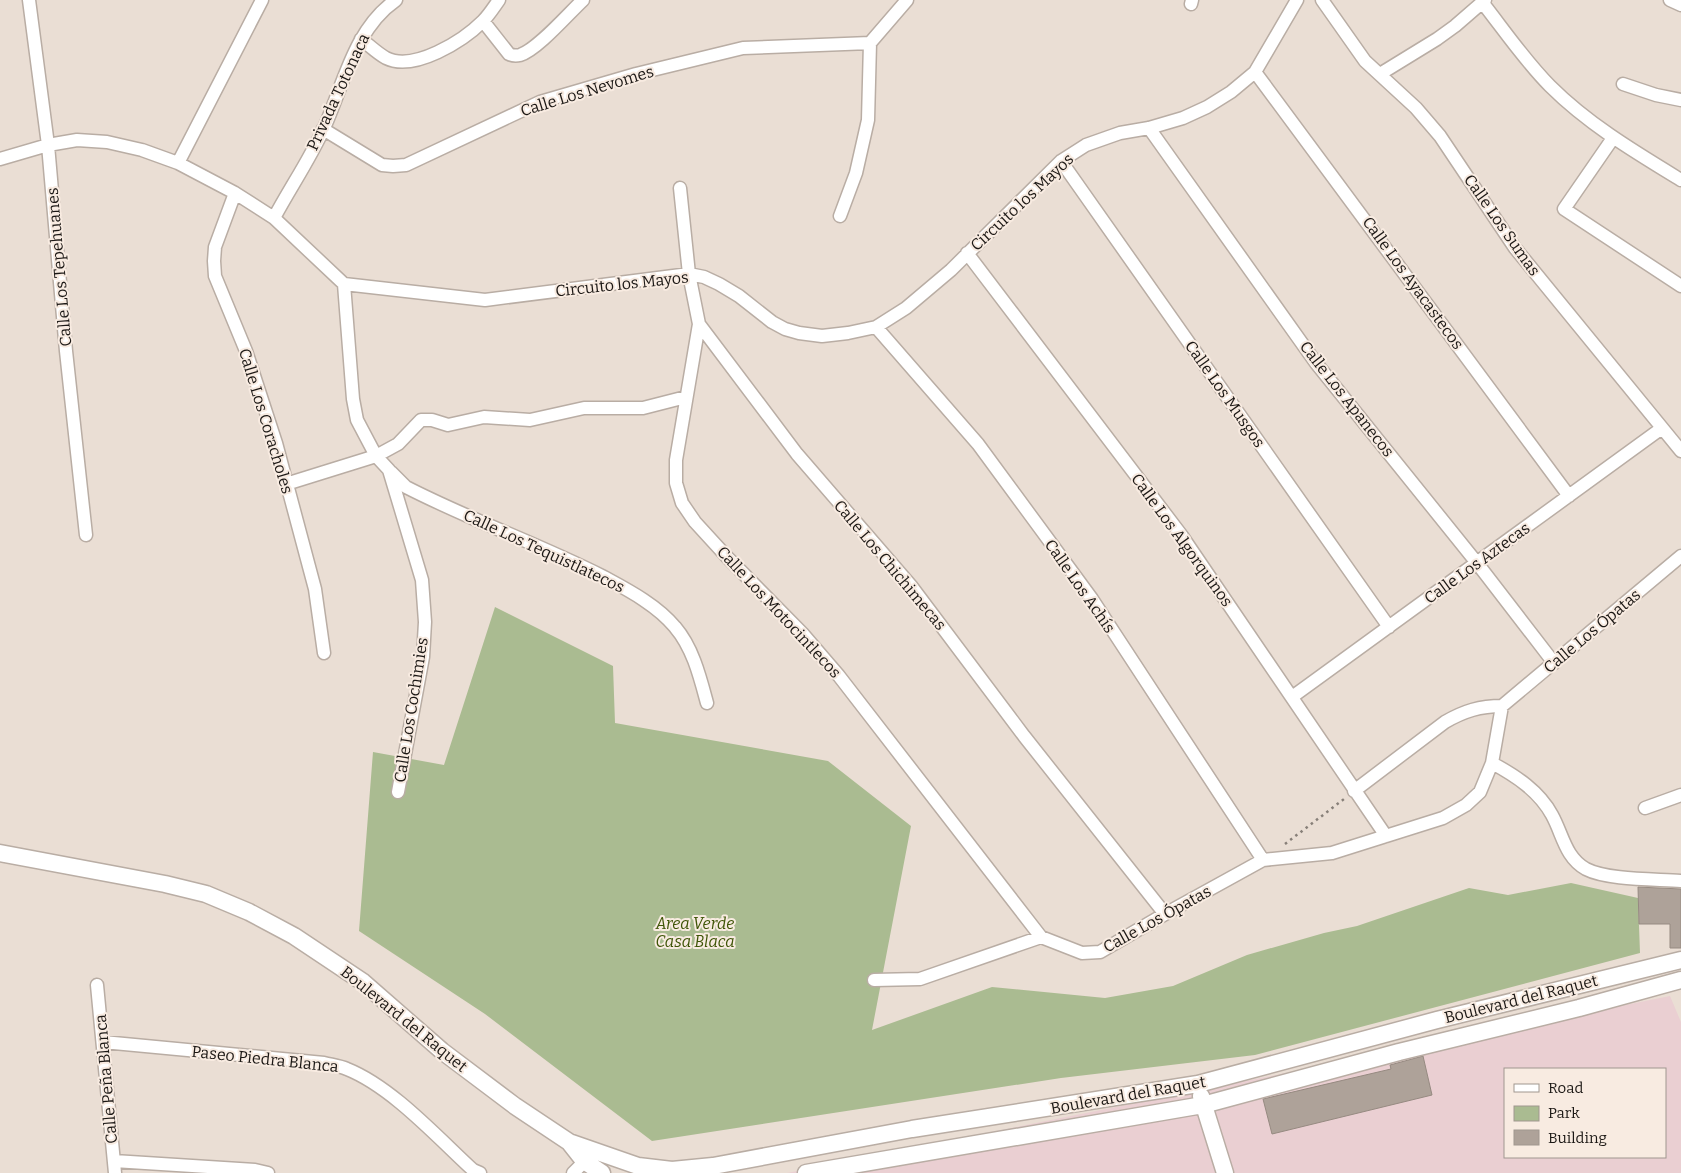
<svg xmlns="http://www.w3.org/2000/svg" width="1681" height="1173" font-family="Bitter,serif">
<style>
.industrial{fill:#eacfd2;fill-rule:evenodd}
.green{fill:#aabb91}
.building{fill:#aea299;stroke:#968a81}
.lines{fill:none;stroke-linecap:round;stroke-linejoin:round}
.minor-casing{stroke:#b9ada4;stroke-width:15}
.tertiary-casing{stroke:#b9ada4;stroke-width:19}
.path{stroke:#877f78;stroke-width:2.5;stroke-dasharray:2.5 4;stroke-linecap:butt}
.minor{stroke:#fff;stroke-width:12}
.tertiary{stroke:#fff;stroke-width:16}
.labels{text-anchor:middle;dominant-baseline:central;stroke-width:4;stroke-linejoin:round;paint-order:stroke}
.street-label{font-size:16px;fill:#1c1815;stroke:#f8ebe1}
.park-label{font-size:16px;font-style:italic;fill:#3f5507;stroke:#f8ebe1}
</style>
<rect width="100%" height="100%" fill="#eaded4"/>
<path class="industrial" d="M1670,996L1681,1022V1173H787ZM1505,1069H1665V1157H1505Z"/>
<path class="green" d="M495,607L613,666L615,723L828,761L911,826L872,1030L992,987L1105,998L1173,986L1247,955L1324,933L1357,926L1469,888L1508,895L1571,883L1638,898L1640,953L1255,1055L1061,1078L652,1141L485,1014L359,931L373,752L444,765Z"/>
<path class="building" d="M1638,887L1681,889V948H1670V924H1639Z
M1423,1056L1432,1095L1272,1134L1263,1099L1391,1069L1390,1065Z"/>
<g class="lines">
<g class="minor-casing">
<path id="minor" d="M29,0L48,145L66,351L86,535
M1322,0L1365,61L1416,108L1440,136L1515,248L1681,451
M1670,0L1681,5
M1482,2C1504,30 1525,61 1550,86C1588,124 1635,152 1681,180
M1191,4L1192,0
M483,21L509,54C513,56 516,56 520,55C537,50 569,13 583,0
M361,39C369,45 377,53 386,58C414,72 463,41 483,21C489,15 494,7 499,0
M870,43L907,0
M1255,72L1569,496
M1380,74L1437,39L1455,26L1485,0
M1623,84L1656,95L1681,100
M1149,128L1316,363L1477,563L1554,663
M323,129L382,165L393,166L406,165L540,102L636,74L743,48L870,43
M1613,138L1564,209L1681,286
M0,159L48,145L77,140L107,142L142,150L178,163L235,193L274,218L344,284L485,300L689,274L704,277L719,284L739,296L772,322L785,329L799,333L822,336L848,333L876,327L906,308L951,270L1061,161L1086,145L1120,133L1149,128L1183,118L1207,107L1231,92L1255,72L1297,0
M1061,161L1389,627
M178,163L262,0
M680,188L689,274L699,324L797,454L912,587L1024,736L1165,914
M235,193L215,247L214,261L215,276L246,351L276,443L315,589L324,653
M840,216L856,173L868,120L870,43
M274,218C290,188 310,159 324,128C344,84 354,29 396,0
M967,253L1182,536L1386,836
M344,284L353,399L357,420L376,456L389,470L422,580L425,622L423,657L398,792
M699,324L676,460V483L682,503L695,522L727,557L802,633L839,676L1041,937
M876,327L978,444L1092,599L1263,860
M391,472L406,487C470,520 539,544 604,577C628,590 657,605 675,627C693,648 700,677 707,703
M286,484L376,456L398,444L421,420H432L448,425L484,417L530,420L584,408H643L686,397
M1292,697L1662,428
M1492,763C1516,776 1539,791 1552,815C1563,835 1565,857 1586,869C1607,880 1656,879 1681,881
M1354,791L1445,722C1464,711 1480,706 1502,706L1681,556
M1645,808L1681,795
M874,980L920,979L1041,937L1082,953L1100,952L1165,914L1263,860L1332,853L1443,818L1466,805L1480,792L1492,763L1502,706
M97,985L115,1173
M103,1042L324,1063C332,1065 340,1066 347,1069C392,1087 437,1137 473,1170L480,1173
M114,1161L255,1170L268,1173
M573,1173L591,1155"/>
</g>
<g class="tertiary-casing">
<path id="tertiary" d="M0,853L165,884L206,894L249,912L294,936L363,982L442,1051L515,1106L569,1142L638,1166L672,1170L713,1166L912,1129L1198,1084L1437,1020L1681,960
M1201,1096L1225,1173
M569,1142L584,1161L602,1173
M806,1173L1203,1105L1399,1052L1579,1008L1681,980"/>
</g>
<path class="path" d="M1285,844L1344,799"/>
<use href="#minor" class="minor"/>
<use href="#tertiary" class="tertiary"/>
</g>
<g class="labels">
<g class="street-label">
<text transform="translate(587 91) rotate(-17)">Calle Los Nevomes</text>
<text transform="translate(338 92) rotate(-65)">Privada Totonaca</text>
<text transform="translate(1022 202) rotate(-43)">Circuito los Mayos</text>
<text transform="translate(1502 225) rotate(55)">Calle Los Sumas</text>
<text transform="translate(59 267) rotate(-95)">Calle Los Tepehuanes</text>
<text transform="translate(1413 283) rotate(54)">Calle Los Ayacastecos</text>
<text transform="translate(622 284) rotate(-6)">Circuito los Mayos</text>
<text transform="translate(1225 394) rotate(55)">Calle Los Musgos</text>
<text transform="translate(1347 399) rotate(52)">Calle Los Apanecos</text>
<text transform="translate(266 421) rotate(73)">Calle Los Coracholes</text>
<text transform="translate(1182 540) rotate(54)">Calle Los Algorquinos</text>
<text transform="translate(544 551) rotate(25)">Calle Los Tequistlatecos</text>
<text transform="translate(1477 563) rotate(-36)">Calle Los Aztecas</text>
<text transform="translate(890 565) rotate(50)">Calle Los Chichimecas</text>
<text transform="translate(1080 586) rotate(55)">Calle Los Achís</text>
<text transform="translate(779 612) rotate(47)">Calle Los Motocintlecos</text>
<text transform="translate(1592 631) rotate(-40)">Calle Los Ópatas</text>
<text transform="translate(411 710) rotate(-81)">Calle Los Cochimies</text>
<text transform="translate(1157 919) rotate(-29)">Calle Los Ópatas</text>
<text transform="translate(1521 999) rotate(-14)">Boulevard del Raquet</text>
<text transform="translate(404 1019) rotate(39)">Boulevard del Raquet</text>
<text transform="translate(265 1059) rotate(6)">Paseo Piedra Blanca</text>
<text transform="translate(106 1079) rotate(-95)">Calle Peña Blanca</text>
<text transform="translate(1128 1095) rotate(-10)">Boulevard del Raquet</text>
</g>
<g class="park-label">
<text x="695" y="923">Area Verde<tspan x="695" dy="18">Casa Blaca</tspan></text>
</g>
</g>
<rect x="1504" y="1068" width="162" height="90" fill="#f8ebe1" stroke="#a0978f"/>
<rect x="1514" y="1084" width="25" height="8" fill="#ffffff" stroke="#a0978f"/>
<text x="1548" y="1093" font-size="15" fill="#1c1815">Road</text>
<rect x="1514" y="1106" width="25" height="15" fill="#aabb91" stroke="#a0978f"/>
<text x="1548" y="1118" font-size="15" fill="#1c1815">Park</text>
<rect x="1514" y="1130" width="25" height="15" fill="#aea299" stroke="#a0978f"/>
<text x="1548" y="1143" font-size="15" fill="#1c1815">Building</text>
</svg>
